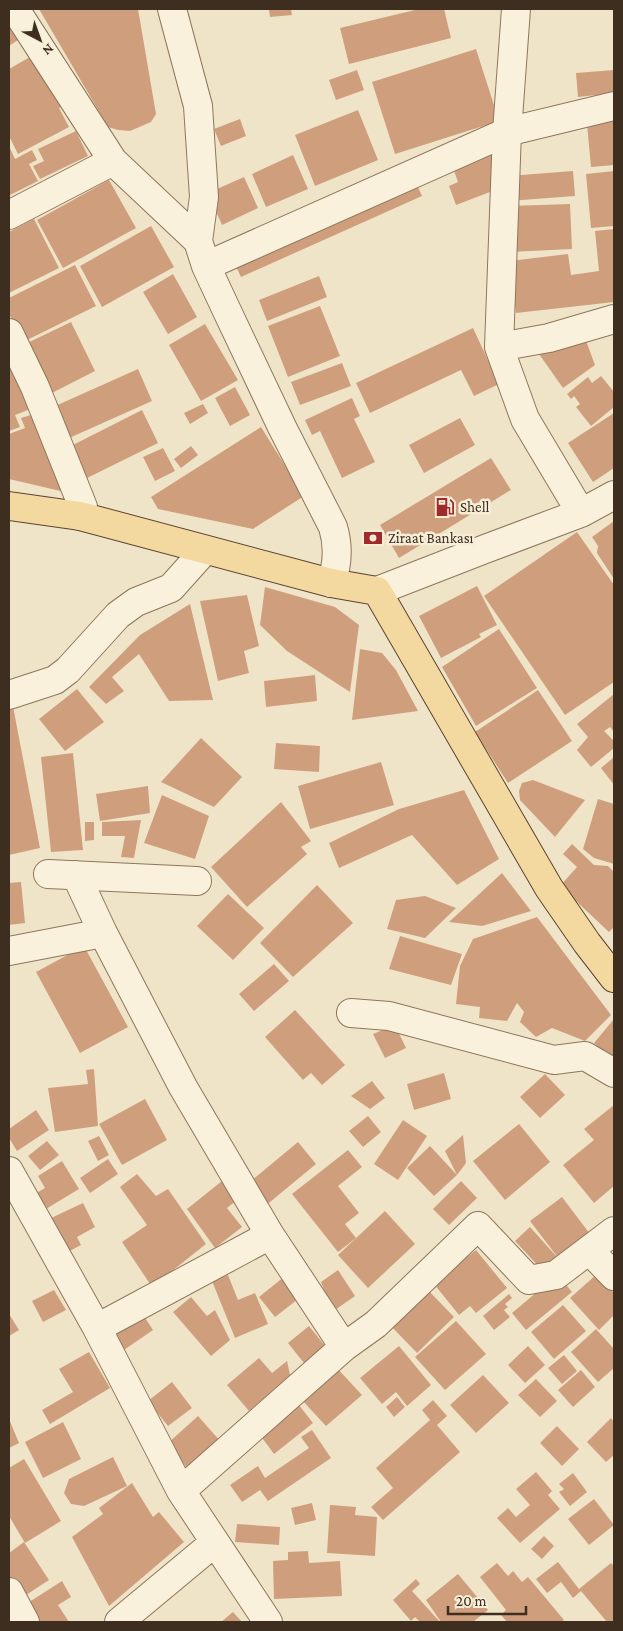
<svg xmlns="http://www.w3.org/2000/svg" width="623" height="1631" font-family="'Crimson Pro',serif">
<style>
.building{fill:#cf9f7d}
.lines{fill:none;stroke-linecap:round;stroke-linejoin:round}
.minor-casing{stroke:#8d765c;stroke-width:30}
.major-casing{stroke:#5b4430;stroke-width:30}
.minor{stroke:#faf1dc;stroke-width:28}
.major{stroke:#f3d9a0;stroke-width:28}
.labels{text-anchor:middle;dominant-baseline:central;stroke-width:5;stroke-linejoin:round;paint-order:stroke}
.poi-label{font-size:15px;fill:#3d2e20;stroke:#f7eed8;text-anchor:start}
</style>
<rect width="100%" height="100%" fill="#f0e4c8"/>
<path class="building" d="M39,9H138L156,114L151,122L130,131L118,130L108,127Z
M269,9H291L292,15L270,17Z
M419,9H444L451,38L349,64L340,28Z
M9,25L18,40L9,46Z
M476,49L499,121L395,154L372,82Z
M37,53L65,105L59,108L69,127L18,154L9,136V69Z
M357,70L364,90L336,100L329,80Z
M614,70V93L578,97L576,73Z
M358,110L378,160L315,186L295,135Z
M240,119L246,136L221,146L214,129Z
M614,121V165L591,167L587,124Z
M76,131L88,156L40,179L33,166L44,161L38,149Z
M495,145L490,192L456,205L449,186L458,182L451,162Z
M9,146L15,159L32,150L37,160L29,164L38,181L10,195L9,192Z
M293,155L308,189L266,207L252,174Z
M573,171L575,196L509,201L507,176Z
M614,171V226L591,228L586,174Z
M413,176L422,196L241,277L232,258Z
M244,177L258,208L222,225L208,193Z
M109,180L136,228L63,268L37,220Z
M570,204L572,249L510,252L508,206Z
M34,219L59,268L9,293V232Z
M151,226L174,267L102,307L80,266Z
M614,229V302L516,313L510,261L568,254L571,275L599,271L595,231Z
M75,265L96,306L23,342L9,314V298Z
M173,274L197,317L168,334L143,292Z
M319,276L327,297L267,321L259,300Z
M320,306L340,356L288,377L268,326Z
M71,322L95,371L48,395L23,345Z
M205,324L238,380L201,401L169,345Z
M473,328L499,384L474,396L461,370L370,413L356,383Z
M585,338L595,365L563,388L539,354Z
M342,363L351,386L300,405L291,382Z
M16,365L33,408L15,415L20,427L9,431V368Z
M138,369L152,401L67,439L53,407Z
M601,376L614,392V407L591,426L576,407L580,404L574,396L571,399L567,394L588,377L592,383Z
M235,387L250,415L230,426L215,398Z
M352,398L360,416L354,419L375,462L342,478L320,431L312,435L305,420Z
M203,404L208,413L190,424L184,413Z
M142,410L158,443L81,481L65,449Z
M37,413L69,493L9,479V434L25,428L21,418Z
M614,413V468L593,482L568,443Z
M460,418L475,445L424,473L409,445Z
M261,427L304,496L253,529L158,509L151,497Z
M191,446L198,455L181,468L174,459Z
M163,448L175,471L155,481L143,457Z
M491,458L511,490L399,558L380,525Z
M614,521V579L597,553L598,546L592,537Z
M577,532L614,585V682L565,715L484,596Z
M477,586L497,625L479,634L481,637L441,658L419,616Z
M265,587L335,607L359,625L350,692L287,651L260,625Z
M247,595L259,646L244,651L249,673L218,681L200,601Z
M190,604L213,700L169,701L139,654L112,677L124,691L106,704L89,687L140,635Z
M499,629L537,688L476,726L442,667Z
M360,649L382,653L396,670L418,711L352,720Z
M315,675L317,701L266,707L264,681Z
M77,689L104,722L65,751L39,719Z
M538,690L572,741L508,783L475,732Z
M614,694V732L610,727L604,731L614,741V748L591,767L577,750L588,737L577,724Z
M9,701H12L40,848L9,855Z
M201,738L242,777L214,807L161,782Z
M276,743L320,746L319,772L274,769Z
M73,753L83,850L51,852L41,757Z
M614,757V785L601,768Z
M381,762L394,805L310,829L298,786Z
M533,780L585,800L555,837L520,800L519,791L522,783Z
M148,786L150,813L100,821L96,794Z
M464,790L499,859L457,885L412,835L339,868L329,843L399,809Z
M162,795L209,816L195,859L144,843Z
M598,799L614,804V864L594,858L583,849Z
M281,802L311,841L301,847L307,854L247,907L211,867Z
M141,820L134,858L121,857L125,836H102V822Z
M85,822H94V840L85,841Z
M572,844L594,865L608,866L614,872V927L609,932L560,886L577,867L563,854Z
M502,873L531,911L482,926L449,922Z
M21,882L25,923L9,925V883Z
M317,885L353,923L293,977L260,943Z
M228,894L264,928L233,960L197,926Z
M425,896L456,908L425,938L387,929L396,900Z
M537,917L611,1015L585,1041L552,1028L536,1037L520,1022L524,1012L517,1003L507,1021L479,1018L480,1007L456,1004L460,966L473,939Z
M400,936L462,954L451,985L389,969Z
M84,946L128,1027L80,1053L36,972Z
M274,964L289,981L254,1011L239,994Z
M295,1010L345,1065L322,1085L311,1073L303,1080L265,1037Z
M614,1019V1061L594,1043Z
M395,1025L406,1048L385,1058L373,1034Z
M94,1069L98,1126L55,1132L48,1088L88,1084L86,1070Z
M444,1073L451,1099L414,1110L407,1084Z
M545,1074L565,1095L540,1118L520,1097Z
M372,1081L385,1098L370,1109L351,1096Z
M145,1099L167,1140L122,1165L99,1124Z
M614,1105V1186L594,1203L563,1165L594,1140L584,1129Z
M36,1110L49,1130L17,1151L9,1138V1129Z
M368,1116L381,1132L363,1147L349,1131Z
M403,1120L427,1136L398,1180L374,1164Z
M519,1124L550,1162L505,1200L473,1161Z
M463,1135L466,1163L457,1175L445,1151Z
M99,1136L109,1155L98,1161L88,1141Z
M47,1141L59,1155L40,1170L28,1156Z
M298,1142L316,1164L264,1207L246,1185Z
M430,1146L457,1175L434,1196L407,1168Z
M348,1150L362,1167L338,1186L359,1213L345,1224L356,1238L338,1252L292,1194Z
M108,1159L118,1174L90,1193L80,1178Z
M62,1161L79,1189L41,1212L31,1196L45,1188L38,1176Z
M137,1174L156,1196L168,1189L206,1244L152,1287L122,1242L147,1225L120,1187Z
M227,1177L242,1196L227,1208L242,1227L215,1248L187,1209Z
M461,1181L477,1198L449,1225L433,1209Z
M562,1197L590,1234L559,1259L530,1221Z
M83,1203L95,1227L77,1237L81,1245L66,1253L49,1219Z
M385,1211L415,1244L368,1288L338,1255Z
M530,1227L557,1257L542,1270L515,1241Z
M476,1250L507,1288L476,1313L470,1306L459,1315L434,1284Z
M338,1270L355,1296L332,1312L321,1282Z
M597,1274L614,1293V1315L599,1330L570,1298Z
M228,1275L238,1300L255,1293L268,1324L235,1338L212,1281Z
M285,1276L302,1296L275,1317L259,1297Z
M563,1281L572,1292L526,1330L512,1313L544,1286Z
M426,1288L454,1317L417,1353L389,1324Z
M54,1290L66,1310L43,1322L32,1301Z
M509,1294L512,1298L505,1304L508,1307L504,1310L510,1317L494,1330L483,1316Z
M191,1297L207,1316L215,1310L230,1340L211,1356L173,1312Z
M563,1305L586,1331L554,1359L531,1332Z
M140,1310L153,1330L121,1352L107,1332Z
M9,1314L19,1330L9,1336Z
M456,1321L486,1354L445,1390L415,1357Z
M309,1326L326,1347L304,1363L288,1343Z
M596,1329L614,1349V1368L598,1382L571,1352Z
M399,1346L431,1385L407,1406L396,1392L382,1404L360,1378Z
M528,1346L545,1365L525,1383L508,1365Z
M89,1352L110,1388L50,1424L42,1410L73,1392L59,1369Z
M564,1355L577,1371L562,1384L548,1368Z
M259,1358L272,1373L287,1361L290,1375L249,1411L227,1385Z
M336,1367L362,1395L326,1426L301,1399Z
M581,1370L595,1387L573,1407L558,1390Z
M483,1375L509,1403L476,1433L450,1405Z
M536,1379L557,1401L540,1417L518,1395Z
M172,1382L192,1408L168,1426L148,1401Z
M397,1397L405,1407L394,1417L386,1407Z
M295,1400L313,1423L274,1454L257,1431Z
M433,1400L447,1416L437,1425L460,1452L383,1520L371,1507L393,1488L376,1468L430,1420L422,1410Z
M198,1416L221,1442L189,1470L167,1444Z
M611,1418L614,1422V1455L606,1462L587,1442Z
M9,1419L19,1443L9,1448Z
M63,1422L81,1459L43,1478L25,1442Z
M557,1426L579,1449L562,1466L540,1443Z
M312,1430L331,1458L268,1501L260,1490L242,1502L230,1485L258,1466L265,1478L309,1448L301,1437Z
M113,1457L127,1486L84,1506L71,1504L64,1493L69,1479Z
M24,1459L61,1521L25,1543L9,1516V1468Z
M536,1472L552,1491L548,1495L560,1509L520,1543L497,1518L508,1508L516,1517L530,1505L516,1489Z
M573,1473L587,1492L570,1506L559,1492L564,1489L559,1484Z
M132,1483L153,1517L159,1512L184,1542L109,1606L72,1537L103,1514L99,1508Z
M594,1499L614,1525L589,1545L568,1519Z
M312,1503L316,1520L295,1525L291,1508Z
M330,1505L356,1507L355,1515L377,1517L375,1556L327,1553Z
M237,1524L280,1527L279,1545L235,1542Z
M544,1536L554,1546L542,1559L531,1549Z
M24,1542L49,1580L23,1597L9,1576V1553Z
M308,1551L309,1563L340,1561L342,1596L274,1599L273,1561L288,1560V1552Z
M558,1562L579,1589L611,1563L614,1566V1622H607L581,1591L573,1598L561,1582L547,1593L536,1579Z
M497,1563L508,1576L513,1571L522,1582L528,1577L564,1620L561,1622H507L501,1615L506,1610L480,1577Z
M458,1574L488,1610L473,1622H441L426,1600Z
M416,1579L420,1584L412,1591L440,1622H420L415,1617L411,1621L393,1600Z
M62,1581L71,1597L58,1605L69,1622H33L23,1606Z
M233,1612L242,1622H221Z"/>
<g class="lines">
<g class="minor-casing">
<path id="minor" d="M15,9L113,161L198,241L206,266L227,311L282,427L333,527C339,547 338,564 331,583
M172,9L198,106L204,197L198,241
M516,9L507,132L499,347L525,419L581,513
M9,215L113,161
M206,266L507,132L614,106
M9,333L35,387L83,507L80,516
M499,347L549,338L614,319
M377,591L485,549L581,513L614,495
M9,695L55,680L68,670L118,615L136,602L171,588L205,550
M48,874L197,881
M76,875L103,933L183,1087L270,1235L344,1347
M9,951L103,933
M351,1013L389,1016L554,1060L585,1056L614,1073
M9,1171L97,1328L181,1491L268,1622
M589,1250L614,1276
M97,1328L270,1235
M181,1491L344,1347L376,1324L478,1226L529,1280L556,1275L614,1231
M9,1592L25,1622
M119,1622L214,1543"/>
</g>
<g class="major-casing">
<path id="major" d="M9,506L80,516L331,583L377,591L549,888L587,943L614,978"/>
</g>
<use href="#minor" class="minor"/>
<use href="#major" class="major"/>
</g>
<defs>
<g id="fuel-bare" transform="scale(1.5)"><path d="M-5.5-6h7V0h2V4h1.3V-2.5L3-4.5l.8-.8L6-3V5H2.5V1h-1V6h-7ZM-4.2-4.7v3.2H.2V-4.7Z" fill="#9e2a2b" stroke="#f7eed8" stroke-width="2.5" paint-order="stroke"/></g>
<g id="bank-bare" transform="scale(1.5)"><path d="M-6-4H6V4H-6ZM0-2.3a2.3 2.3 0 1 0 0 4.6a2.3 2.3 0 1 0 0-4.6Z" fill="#9e2a2b" stroke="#f7eed8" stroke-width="2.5" paint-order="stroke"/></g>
</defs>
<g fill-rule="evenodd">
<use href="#fuel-bare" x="445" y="507"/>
<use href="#bank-bare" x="373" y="538"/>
</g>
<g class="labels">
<g class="poi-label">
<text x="460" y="507">Shell</text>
<text x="388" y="538">Ziraat Bankası</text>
</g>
</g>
<rect width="623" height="1631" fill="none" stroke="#3d2e20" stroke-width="20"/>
<g transform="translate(40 40) rotate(139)" stroke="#f7eed8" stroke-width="4" paint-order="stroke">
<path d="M0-4L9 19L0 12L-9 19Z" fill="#3d2e20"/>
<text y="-8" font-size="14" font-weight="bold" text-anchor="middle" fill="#3d2e20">N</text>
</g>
<path d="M448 1606v8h78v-8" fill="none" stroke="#3d2e20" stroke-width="2.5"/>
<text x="456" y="1606" font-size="15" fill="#3d2e20" stroke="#f7eed8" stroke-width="4" paint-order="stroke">20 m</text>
</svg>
